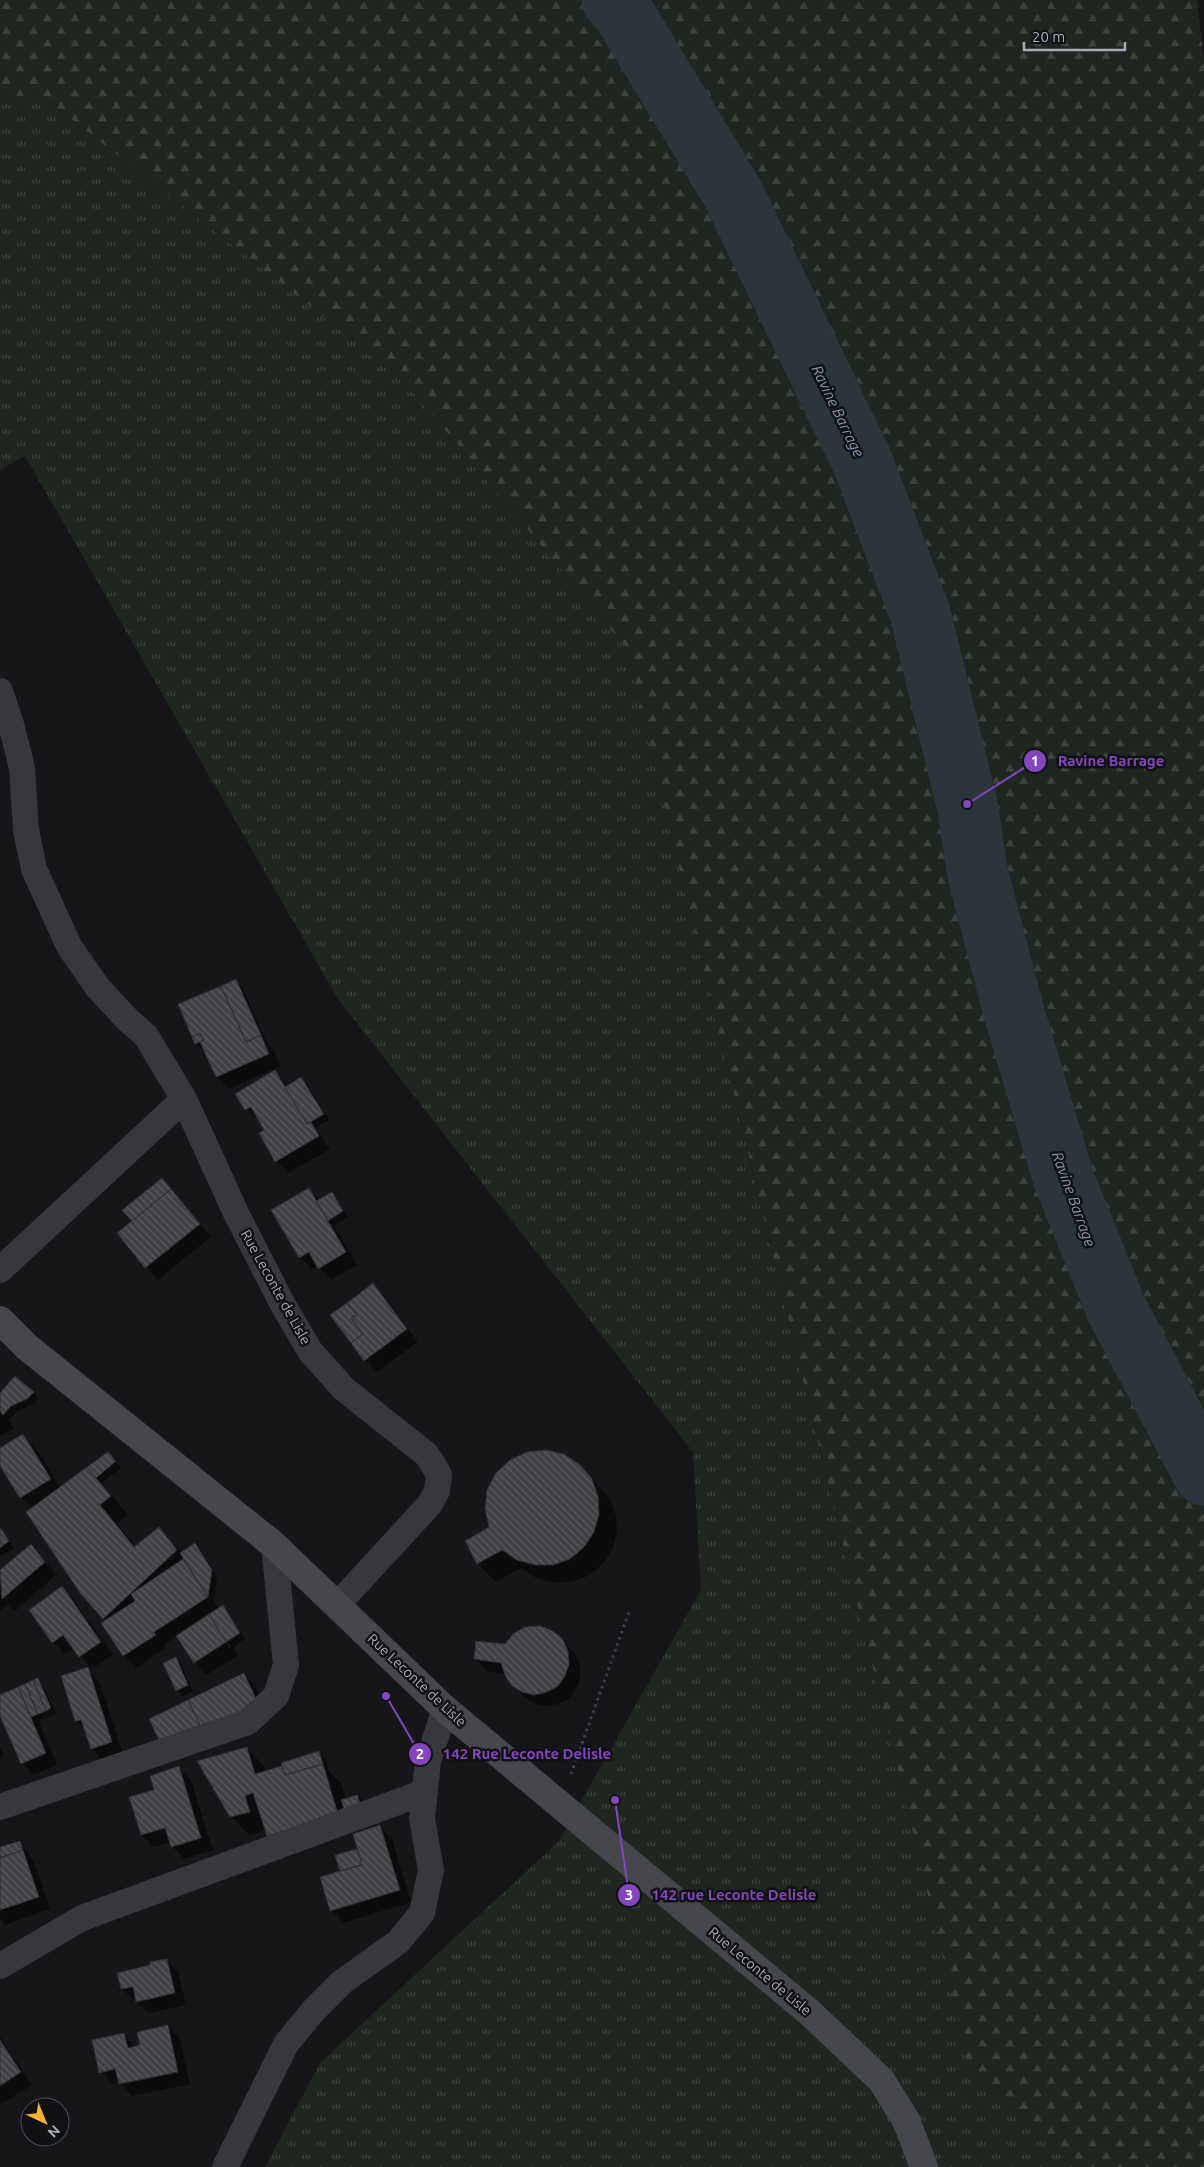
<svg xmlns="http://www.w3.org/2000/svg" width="1204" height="2167" font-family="Ubuntu,sans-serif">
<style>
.grass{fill:url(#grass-tufts)}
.forest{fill:url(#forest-firs)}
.shadow{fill:#0007;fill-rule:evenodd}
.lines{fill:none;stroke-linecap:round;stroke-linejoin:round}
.river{stroke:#2c353c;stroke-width:61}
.building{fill:url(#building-back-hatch);stroke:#303034}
.path{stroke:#3d3f44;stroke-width:3;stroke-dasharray:2.5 4;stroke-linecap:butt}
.minor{stroke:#37383d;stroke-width:26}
.secondary{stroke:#45474d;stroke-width:28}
.labels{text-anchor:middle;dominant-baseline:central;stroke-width:5;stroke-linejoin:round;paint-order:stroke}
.street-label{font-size:14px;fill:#a8adb8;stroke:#111113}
.water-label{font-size:15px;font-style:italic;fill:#7f9bb3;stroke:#111113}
.leader{fill:none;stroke:#8446be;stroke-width:2}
.callout-dot{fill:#8446be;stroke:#111113;stroke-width:2}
.mark-label{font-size:15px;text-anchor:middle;font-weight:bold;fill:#fff}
.callout-label{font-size:15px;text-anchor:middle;font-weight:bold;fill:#8446be;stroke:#111113;stroke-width:5;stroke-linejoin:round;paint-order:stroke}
</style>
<defs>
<pattern id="grass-tufts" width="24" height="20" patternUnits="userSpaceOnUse" patternTransform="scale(1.25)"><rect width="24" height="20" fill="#1e261f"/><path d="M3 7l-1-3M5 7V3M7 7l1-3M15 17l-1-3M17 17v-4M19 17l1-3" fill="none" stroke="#3c433d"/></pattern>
<pattern id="forest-firs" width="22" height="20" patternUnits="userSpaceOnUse" patternTransform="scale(1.25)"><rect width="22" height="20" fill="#1e261f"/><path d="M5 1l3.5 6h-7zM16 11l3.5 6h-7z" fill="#3c433d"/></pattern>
<pattern id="building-back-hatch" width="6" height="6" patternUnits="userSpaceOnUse" patternTransform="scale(1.25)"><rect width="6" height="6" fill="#404145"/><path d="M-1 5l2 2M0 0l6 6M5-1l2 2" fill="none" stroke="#595a5e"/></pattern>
</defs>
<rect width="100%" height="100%" fill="#161618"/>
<path class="grass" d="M37,92L401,377L626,648L969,2065L1085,2167H265L320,2063L558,1842L701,1590L693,1452L338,999L25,456L0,470V101Z"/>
<path class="forest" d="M0,0H1197L1204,62V2167H1085L969,2065L626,648L401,377L37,92L0,101Z"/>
<path class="shadow" d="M236,981L242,987L267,1043L273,1049L281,1066L229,1089L217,1077L204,1049H202L196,1043Z
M275,1071L289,1086L301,1079L307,1084L329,1120L315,1128L330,1149L289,1173L276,1161L260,1134L265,1130L260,1121L246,1109L237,1094Z
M309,1190L320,1201L332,1194L348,1217L334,1226L357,1265L331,1280L318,1266L312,1269L300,1257Z
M177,1197L211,1237L158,1280L119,1234Z
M373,1285L385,1297L418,1342L377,1372L365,1360Z
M33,1392L39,1398L33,1404L16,1412L9,1420L14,1428L0,1437V1395Z
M23,1435L35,1447L61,1488L114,1459L121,1468L102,1483L128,1515L117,1524L136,1547L159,1529L182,1553L195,1545L201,1550L217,1576L214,1601L219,1609L223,1607L228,1613L245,1639L233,1648L238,1655L207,1675L195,1663L178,1636L165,1644L167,1647L136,1668L124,1656L102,1623L106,1621L81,1592L33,1509L21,1497L0,1464V1449ZM216,1628H219L231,1647L229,1648Z
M580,1466L610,1499L616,1516L617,1533L612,1550L602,1565L588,1576L571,1582L554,1583L536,1578L521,1568L496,1582L478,1564L466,1541L490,1528Z
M0,1528L14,1548L0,1557Z
M31,1546L57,1574L15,1611L8,1604L0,1611V1572Z
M62,1588L74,1600L113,1654L92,1669L74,1648L65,1654L53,1642Z
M561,1639L574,1652L580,1664V1677L577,1688L570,1698L559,1704L547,1706L536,1704L526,1698L513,1685L505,1674L487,1671L475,1659L505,1646Z
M175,1659L181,1664L193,1691L183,1696L177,1691Z
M87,1669L99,1681L123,1754L104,1761L92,1749L86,1730L76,1720Z
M244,1674L256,1686L269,1715L150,1720Z
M37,1680L43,1686L56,1714L39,1721L57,1765L34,1775L22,1763L0,1713V1696Z
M0,1748L4,1755L0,1757Z
M247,1748L265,1767L266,1772L319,1752L325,1758L329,1771L341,1783L346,1799L357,1796L363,1802L351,1817L356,1834L380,1826L392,1839L411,1902L344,1923L331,1910L343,1872L342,1870L357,1850L360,1853L354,1833L286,1854L268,1836L266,1830L249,1835L231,1817Z
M179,1768L191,1780L213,1850L184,1859L172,1846L171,1842L154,1847L142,1835L131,1798L155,1790Z
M20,1842L35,1864L50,1909L5,1925L0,1919V1849Z
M166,1960L178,1972L186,2005L149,2013L122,1989L152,1966Z
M168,2026L180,2039L190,2084L132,2096L120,2082L113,2084L101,2072L124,2034L136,2048Z
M0,2037L32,2085L0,2105Z"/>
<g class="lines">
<path class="river" d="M612,0L623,12L733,194L862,461L920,613L967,804L978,875L1013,1009L1063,1177L1116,1308L1204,1475"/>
</g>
<path class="building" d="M236,979L261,1035L246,1042L221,986Z
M221,986L246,1042L261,1035L269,1054L216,1077L200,1042L204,1040L200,1033L192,1037L178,1004Z
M200,1033L204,1040L195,1044L192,1037Z
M275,1070L307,1124L311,1122L319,1136L275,1162L259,1133L264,1130L251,1107L245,1110L235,1094Z
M301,1077L324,1114L307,1124L285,1087Z
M162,1178L171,1189L132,1221L122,1210Z
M309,1188L346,1252L318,1269L309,1252L299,1258L271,1210Z
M171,1189L200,1224L145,1268L117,1233Z
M332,1192L343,1211L328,1221L316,1201Z
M373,1283L407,1329L364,1361L351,1343L363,1334L351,1318L357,1315L347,1303Z
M347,1303L357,1315L351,1318L363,1334L351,1343L330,1315Z
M15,1376L34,1392L27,1399L11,1406L3,1415L0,1411V1393Z
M23,1434L51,1479L20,1498L0,1466V1448Z
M546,1450L564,1454L580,1465L592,1479L598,1496L599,1514L594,1532L584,1547L570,1559L553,1565H535L517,1560L502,1550L477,1564L465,1541L489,1527L485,1509L487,1490L496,1473L510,1460L527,1452Z
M108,1452L116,1461L96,1478L87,1467Z
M87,1467L111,1496L100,1505L134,1547L159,1527L177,1550L103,1619L80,1593L26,1512Z
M0,1527L9,1541L0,1548Z
M195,1543L212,1570L208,1597L180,1553Z
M31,1544L45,1562L2,1599L0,1570Z
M183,1559L208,1597L154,1632L156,1635L123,1656L101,1623L135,1601L131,1594Z
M62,1586L101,1642L79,1657L63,1635L52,1643L29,1610Z
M223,1605L240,1633L226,1642L209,1614Z
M209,1614L226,1642L194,1663L176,1636Z
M539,1626L551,1630L562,1638L568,1651L569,1664L565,1676L558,1686L547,1692L534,1695L522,1692L512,1686L505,1675L501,1663L474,1659L476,1641L505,1644L513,1634L525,1627Z
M176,1657L188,1685L176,1691L163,1663Z
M88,1667L112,1742L91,1749L81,1720L75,1721L61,1676Z
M244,1673L258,1703L202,1729L188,1700Z
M38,1678L51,1708L46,1711L33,1680Z
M33,1680L46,1711L38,1714L25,1684Z
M25,1684L38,1714L31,1717L18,1687Z
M18,1687L46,1753L21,1764L0,1716V1695Z
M188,1700L202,1729L163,1748L149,1719Z
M247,1747L255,1774L282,1766L285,1775L323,1764L338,1814L267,1836L253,1793L245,1796L250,1812L230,1817L197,1761Z
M319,1751L323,1764L285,1775L281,1763Z
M179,1766L201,1838L171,1847L165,1828L141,1835L129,1797L154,1790L150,1776Z
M357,1795L361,1806L345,1812L341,1800Z
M380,1825L400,1890L330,1911L320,1877L362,1865L353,1834Z
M20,1841L23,1850L0,1858V1847Z
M357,1849L362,1865L340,1871L335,1855Z
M23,1850L39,1897L0,1910V1858Z
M167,1959L175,1993L136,2002L133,1987L121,1989L117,1973L150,1965V1962Z
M168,2025L178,2072L119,2084L115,2069L99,2073L92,2040L124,2033L128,2048L140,2045L137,2032Z
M0,2040L21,2072L0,2086Z"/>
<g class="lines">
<path class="path" d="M571,1774L629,1612"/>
<path class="minor" d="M0,691L11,724L22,768L26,830L34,869L69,946L98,988L127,1019L146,1036L184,1099L236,1213L283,1305L310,1351L344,1389L426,1454L433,1464L439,1475L437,1491L429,1505L338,1604
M0,1270L184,1099
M0,1807L248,1722L276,1696L286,1665L274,1545
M0,1966L82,1918L425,1792
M225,2167L286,2044L313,2011L342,1982L398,1942L422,1913L431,1870L422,1818L428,1761L445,1709"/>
<path class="secondary" d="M0,1320L27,1347L274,1545L445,1709L809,2012L881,2080L906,2120L924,2167"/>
</g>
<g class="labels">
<g class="street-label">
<text transform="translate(276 1287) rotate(61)">Rue Leconte de Lisle</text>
<text transform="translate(417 1680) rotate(43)">Rue Leconte de Lisle</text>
<text transform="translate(760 1971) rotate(40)">Rue Leconte de Lisle</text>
</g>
<g class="water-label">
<text transform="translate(838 411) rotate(64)">Ravine Barrage</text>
<text transform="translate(1074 1199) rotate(70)">Ravine Barrage</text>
</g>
</g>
<path class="leader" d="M967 804L1035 761M386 1696L420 1754M615 1800L629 1895"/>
<g class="callout-dot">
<circle cx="967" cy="804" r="5"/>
<circle cx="386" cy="1696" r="5"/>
<circle cx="615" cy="1800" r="5"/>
<circle cx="1035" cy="761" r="12"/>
<circle cx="420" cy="1754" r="12"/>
<circle cx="629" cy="1895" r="12"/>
</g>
<g class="mark-label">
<text x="1035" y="766">1</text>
<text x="420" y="1759">2</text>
<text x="629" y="1900">3</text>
</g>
<g class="callout-label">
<text x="1111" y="766">Ravine Barrage</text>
<text x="527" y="1759">142 Rue Leconte Delisle</text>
<text x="734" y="1900">142 rue Leconte Delisle</text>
</g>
<g transform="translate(45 2122) rotate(136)"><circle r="24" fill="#111113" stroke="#4d4f55"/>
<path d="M0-4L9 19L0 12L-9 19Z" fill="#f2b134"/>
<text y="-8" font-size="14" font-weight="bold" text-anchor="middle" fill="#a8adb8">N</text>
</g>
<path d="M1024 42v8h101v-8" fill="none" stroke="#a8adb8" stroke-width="2.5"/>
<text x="1032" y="42" font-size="15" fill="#a8adb8" stroke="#111113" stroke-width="4" paint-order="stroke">20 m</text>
</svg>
